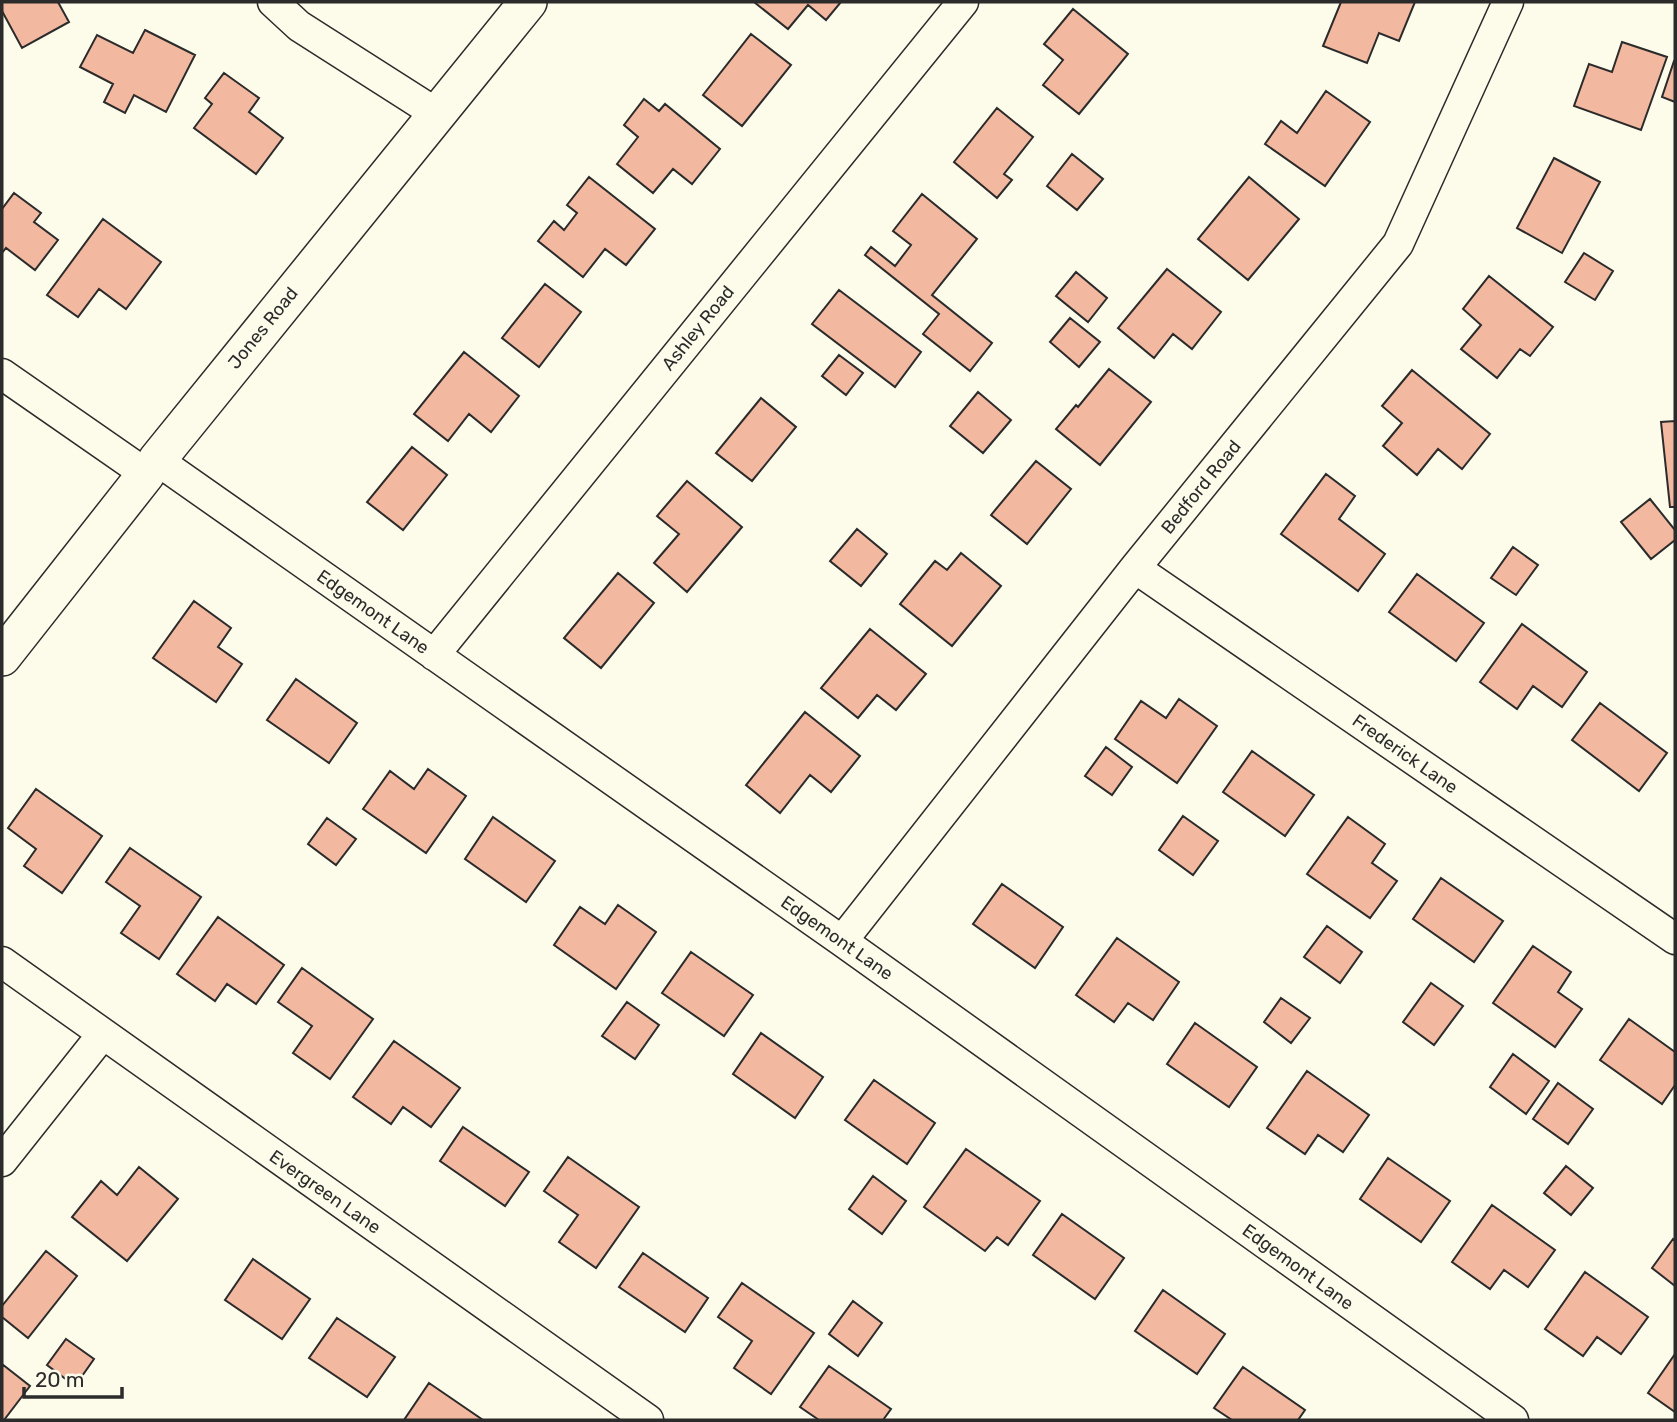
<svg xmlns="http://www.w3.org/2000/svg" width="1677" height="1422" viewBox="0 0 1677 1422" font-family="Rubik,sans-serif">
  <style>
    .building { fill: #f2b8a0; stroke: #2b2b2b; stroke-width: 2 }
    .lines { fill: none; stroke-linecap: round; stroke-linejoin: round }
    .minor-casing { stroke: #2b2b2b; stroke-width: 33 }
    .tertiary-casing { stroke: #2b2b2b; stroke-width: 40 }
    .minor { stroke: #fdfbea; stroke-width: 30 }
    .tertiary { stroke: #fdfbea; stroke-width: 37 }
    .labels { text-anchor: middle; stroke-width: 5; stroke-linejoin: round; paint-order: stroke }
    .street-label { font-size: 18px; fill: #2b2b2b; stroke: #fdfbea }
  </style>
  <rect width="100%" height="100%" fill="#fdfbea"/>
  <path class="building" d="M 2,2 L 58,2 L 69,22 L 22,48 L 2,11 Z
    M 754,2 L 841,2 L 826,20 L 808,5 L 788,29 Z
    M 1341,2 L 1415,2 L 1399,41 L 1379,33 L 1367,63 L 1323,46 Z
    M 1073,9 L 1128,54 L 1079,114 L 1043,85 L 1063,60 L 1044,44 Z
    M 145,30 L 195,55 L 166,112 L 134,95 L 125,113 L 104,102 L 113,84 L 80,67 L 97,35 L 133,53 Z
    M 751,34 L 791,65 L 742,126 L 703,95 Z
    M 1622,42 L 1667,57 L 1641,130 L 1574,106 L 1589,64 L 1612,72 Z
    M 1674,61 L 1675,61 L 1675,102 L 1662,97 Z
    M 224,73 L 259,98 L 249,112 L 283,138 L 256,174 L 194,128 L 212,104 L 205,98 Z
    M 1326,91 L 1370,122 L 1325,186 L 1265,144 L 1281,121 L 1297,133 Z
    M 644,99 L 659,111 L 665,104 L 720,149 L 692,184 L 673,169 L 653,193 L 617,164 L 638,137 L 624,125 Z
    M 997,108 L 1033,137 L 1004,174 L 1012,180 L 997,198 L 954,162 Z
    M 1072,154 L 1103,179 L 1077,210 L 1047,186 Z
    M 1554,158 L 1600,182 L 1562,253 L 1517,228 Z
    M 589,177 L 655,229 L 626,265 L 605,249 L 583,277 L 538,241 L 554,221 L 564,230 L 577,213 L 567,205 Z
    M 1249,177 L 1299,219 L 1248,280 L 1198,239 Z
    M 14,193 L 41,213 L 34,222 L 58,240 L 35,270 L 6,248 L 2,253 L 2,209 Z
    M 922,194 L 977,239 L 932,295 L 992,343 L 970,371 L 923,334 L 939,314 L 865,255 L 871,247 L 895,266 L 911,245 L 893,231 Z
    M 103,219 L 161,262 L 126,309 L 99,289 L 78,317 L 47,295 Z
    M 1584,253 L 1613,271 L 1595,300 L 1565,282 Z
    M 1167,269 L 1221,312 L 1192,349 L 1173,334 L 1154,358 L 1118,328 Z
    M 1076,272 L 1107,298 L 1088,322 L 1056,296 Z
    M 1489,276 L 1553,327 L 1530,356 L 1520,349 L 1497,378 L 1461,349 L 1481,325 L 1463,309 Z
    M 545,284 L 581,312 L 539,367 L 502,338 Z
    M 839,290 L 921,352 L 895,387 L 812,324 Z
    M 1070,318 L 1100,342 L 1079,367 L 1050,342 Z
    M 464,352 L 519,396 L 491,432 L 469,414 L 448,441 L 414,414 Z
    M 839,355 L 863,373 L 846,395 L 822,376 Z
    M 1109,369 L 1151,402 L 1100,465 L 1056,429 L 1076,405 L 1078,407 Z
    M 1412,370 L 1490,434 L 1462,469 L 1438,449 L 1417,475 L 1383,446 L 1402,423 L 1382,406 Z
    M 978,392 L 1011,420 L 983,453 L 950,426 Z
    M 761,398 L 796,427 L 752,481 L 716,453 Z
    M 1675,421 L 1675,507 L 1670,507 L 1661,422 Z
    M 412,447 L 447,475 L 403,530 L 367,502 Z
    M 1036,461 L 1071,489 L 1027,544 L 991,515 Z
    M 1326,474 L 1355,496 L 1339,519 L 1385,554 L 1358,591 L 1281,534 Z
    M 687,481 L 742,527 L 687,592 L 654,563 L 679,534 L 657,516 Z
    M 1650,499 L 1675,530 L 1675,540 L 1651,559 L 1621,522 Z
    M 857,529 L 887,554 L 861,586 L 830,561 Z
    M 1513,547 L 1538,565 L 1516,595 L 1491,578 Z
    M 961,553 L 1001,586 L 952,646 L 900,604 L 935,561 L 947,570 Z
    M 618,573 L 654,603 L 601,668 L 564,638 Z
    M 1417,574 L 1484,623 L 1456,661 L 1389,612 Z
    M 194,601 L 231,628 L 218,647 L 242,664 L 216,702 L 153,658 Z
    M 1522,624 L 1587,672 L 1562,707 L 1533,686 L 1517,709 L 1480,682 Z
    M 870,629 L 926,674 L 896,710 L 877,695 L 858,718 L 821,688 Z
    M 296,679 L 357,723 L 329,763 L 267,720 Z
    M 1179,699 L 1217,726 L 1177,783 L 1115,739 L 1141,701 L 1166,718 Z
    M 1600,703 L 1667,753 L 1639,791 L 1572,740 Z
    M 805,712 L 860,756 L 831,792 L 810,775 L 780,813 L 746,785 Z
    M 1106,747 L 1132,767 L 1112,795 L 1085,776 Z
    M 1252,751 L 1314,795 L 1285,836 L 1223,792 Z
    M 428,769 L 466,796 L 426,853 L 363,809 L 390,771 L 414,789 Z
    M 36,789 L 102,836 L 62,893 L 24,866 L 36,849 L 8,828 Z
    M 1183,816 L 1218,841 L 1193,875 L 1159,850 Z
    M 493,817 L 555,861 L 526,902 L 465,859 Z
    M 1348,817 L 1385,844 L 1372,863 L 1397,881 L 1370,918 L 1307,874 Z
    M 327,818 L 356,839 L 336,865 L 308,844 Z
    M 130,848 L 201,897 L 159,959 L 121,933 L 140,906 L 106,882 Z
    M 1441,878 L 1503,921 L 1474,962 L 1413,919 Z
    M 1002,884 L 1063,927 L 1035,968 L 973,924 Z
    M 618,905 L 656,932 L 616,989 L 554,945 L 580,907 L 605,924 Z
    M 218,917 L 284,965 L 256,1004 L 227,984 L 215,1001 L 177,974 Z
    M 1327,926 L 1362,952 L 1340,983 L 1304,957 Z
    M 1117,938 L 1179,982 L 1153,1020 L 1128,1003 L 1114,1022 L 1076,995 Z
    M 1533,946 L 1571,972 L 1558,992 L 1582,1009 L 1555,1047 L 1493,1003 Z
    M 691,952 L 753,995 L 724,1036 L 662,993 Z
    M 302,968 L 373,1019 L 330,1079 L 293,1053 L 312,1026 L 278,1002 Z
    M 1431,983 L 1463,1006 L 1434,1045 L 1403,1022 Z
    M 1281,998 L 1310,1018 L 1291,1043 L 1264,1022 Z
    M 627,1002 L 659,1025 L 635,1059 L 602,1036 Z
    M 1629,1019 L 1675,1052 L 1675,1085 L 1662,1104 L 1600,1060 Z
    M 1195,1023 L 1257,1067 L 1229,1107 L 1167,1064 Z
    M 761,1033 L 823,1077 L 795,1118 L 733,1074 Z
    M 394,1041 L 460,1088 L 431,1127 L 403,1107 L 391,1124 L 353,1097 Z
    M 1513,1054 L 1549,1081 L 1526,1114 L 1490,1087 Z
    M 1307,1071 L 1369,1115 L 1343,1152 L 1318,1135 L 1305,1154 L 1267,1128 Z
    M 874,1080 L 935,1123 L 907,1164 L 845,1120 Z
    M 1558,1083 L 1593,1109 L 1568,1144 L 1533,1119 Z
    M 463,1127 L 529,1172 L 505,1206 L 440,1161 Z
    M 966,1149 L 1040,1201 L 1008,1245 L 997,1237 L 985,1251 L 924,1207 Z
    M 568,1157 L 639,1207 L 596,1268 L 559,1242 L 578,1215 L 544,1191 Z
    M 1388,1158 L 1450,1201 L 1421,1242 L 1360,1199 Z
    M 1566,1166 L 1593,1188 L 1571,1215 L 1544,1193 Z
    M 139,1167 L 178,1199 L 127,1261 L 72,1217 L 101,1181 L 117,1195 Z
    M 873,1176 L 906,1201 L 882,1234 L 849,1209 Z
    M 1492,1205 L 1555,1250 L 1528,1287 L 1504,1270 L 1490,1289 L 1452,1262 Z
    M 1062,1214 L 1124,1258 L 1095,1299 L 1033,1255 Z
    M 1673,1239 L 1675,1241 L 1675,1286 L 1652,1268 Z
    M 46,1251 L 77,1276 L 28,1338 L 2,1317 L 2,1306 Z
    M 643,1253 L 708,1298 L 685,1332 L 619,1287 Z
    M 253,1259 L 310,1299 L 282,1339 L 225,1300 Z
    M 1585,1272 L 1648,1317 L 1621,1354 L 1597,1337 L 1583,1356 L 1545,1329 Z
    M 742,1283 L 814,1333 L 771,1394 L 734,1368 L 752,1341 L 718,1317 Z
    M 1163,1290 L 1225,1334 L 1197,1374 L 1135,1331 Z
    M 853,1301 L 882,1323 L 858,1356 L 829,1334 Z
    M 337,1318 L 395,1357 L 367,1397 L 309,1358 Z
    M 66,1339 L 94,1359 L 75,1386 L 47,1365 Z
    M 1675,1354 L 1675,1412 L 1648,1393 Z
    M 2,1364 L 30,1386 L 4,1420 L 2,1420 Z
    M 829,1366 L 891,1409 L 883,1420 L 819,1420 L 800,1407 Z
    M 1243,1367 L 1305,1410 L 1298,1420 L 1232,1420 L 1214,1408 Z
    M 429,1383 L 483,1420 L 404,1420 Z"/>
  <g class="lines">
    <defs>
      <path id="minor" d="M 273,2 L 299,26 L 437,114
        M 2,374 L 146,474 L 157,460 L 842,941 L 1513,1420
        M 1135,568 L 1675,939
        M 434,655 L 963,2
        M 842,941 L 1135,568 L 1398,244 L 1508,2
        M 2,962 L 648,1420
        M 2,1161 L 102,1035"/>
      <path id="tertiary" d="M 157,460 L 528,2
        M 2,657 L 146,474"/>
    </defs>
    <use href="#minor" class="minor-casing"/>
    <use href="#tertiary" class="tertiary-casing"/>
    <use href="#minor" class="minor"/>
    <use href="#tertiary" class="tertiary"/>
  </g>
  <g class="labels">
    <g class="street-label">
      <text transform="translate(263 328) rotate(-51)" y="6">Jones Road</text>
      <text transform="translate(698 328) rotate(-51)" y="6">Ashley Road</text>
      <text transform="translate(1201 487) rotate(-51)" y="6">Bedford Road</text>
      <text transform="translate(373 612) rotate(35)" y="6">Edgemont Lane</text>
      <text transform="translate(1405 754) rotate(35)" y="6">Frederick Lane</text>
      <text transform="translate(837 938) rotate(35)" y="6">Edgemont Lane</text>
      <text transform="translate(325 1192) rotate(35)" y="6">Evergreen Lane</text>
      <text transform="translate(1298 1267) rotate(36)" y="6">Edgemont Lane</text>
    </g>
  </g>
  <rect width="1677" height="1422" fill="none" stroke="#2b2b2b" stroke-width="7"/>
  <path d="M24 1387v10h98v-10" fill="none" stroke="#2b2b2b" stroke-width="3.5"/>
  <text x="35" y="1387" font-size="21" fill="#2b2b2b" stroke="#fdfbea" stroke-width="5" paint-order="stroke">20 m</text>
</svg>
